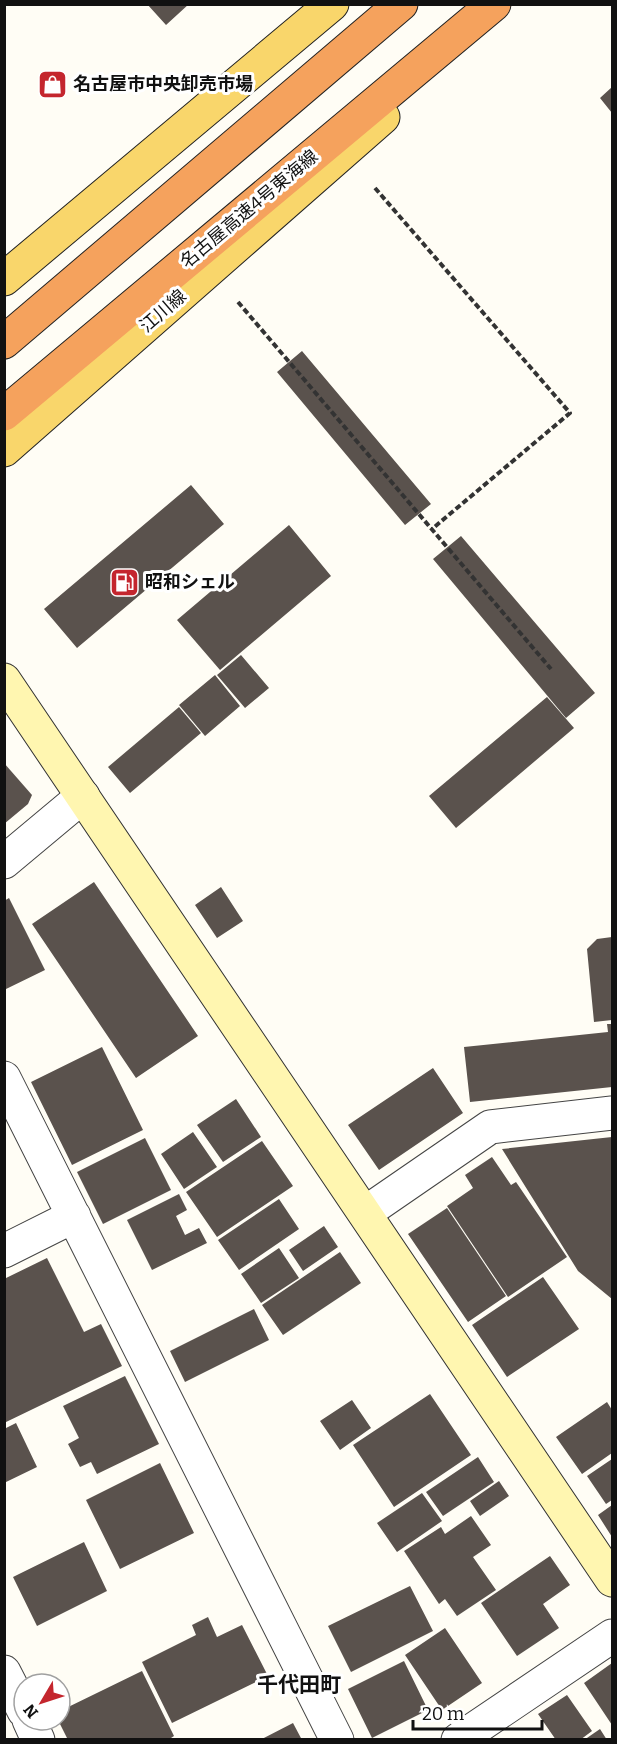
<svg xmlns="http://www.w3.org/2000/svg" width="617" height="1744" viewBox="0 0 617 1744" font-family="Bitter,'Noto Sans JP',serif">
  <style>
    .building { fill: #5a524d }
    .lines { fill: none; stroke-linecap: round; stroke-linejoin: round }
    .street-casing { stroke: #444; stroke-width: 35 }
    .secondary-casing { stroke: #333; stroke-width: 35 }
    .primary-casing { stroke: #222; stroke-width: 35 }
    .highway-casing { stroke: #222; stroke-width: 35 }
    .path { stroke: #333; stroke-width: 4; stroke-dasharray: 6 3; stroke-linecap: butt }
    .street { stroke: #fff; stroke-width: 33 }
    .secondary { stroke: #fff6b0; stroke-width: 33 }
    .primary { stroke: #f9d66b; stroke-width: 33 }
    .highway { stroke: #f5a25d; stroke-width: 33 }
    .labels { text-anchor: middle; stroke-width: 6; stroke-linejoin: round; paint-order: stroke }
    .poi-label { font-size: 18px; font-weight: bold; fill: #111; stroke: #fff; text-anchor: start }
    .street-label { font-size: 18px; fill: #111; stroke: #fff }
    .quarter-label { font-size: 21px; font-weight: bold; fill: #111; stroke: #fff }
  </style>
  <rect width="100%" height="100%" fill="#fffdf5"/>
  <path class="building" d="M 147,4 L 189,4 L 166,25 Z
    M 612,87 L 612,113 L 600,98 Z
    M 302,351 L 431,504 L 405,525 L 277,372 Z
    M 191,485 L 224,524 L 77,648 L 44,609 Z
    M 289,525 L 331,576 L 220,670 L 177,620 Z
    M 461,536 L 595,693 L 566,718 L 433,559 Z
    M 241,655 L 269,688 L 245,708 L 217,675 Z
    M 215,675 L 240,706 L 205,736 L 179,705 Z
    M 547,697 L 574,728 L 456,828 L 429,796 Z
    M 179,707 L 201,733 L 130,793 L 108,767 Z
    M 4,763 L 32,795 L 28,804 L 4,824 Z
    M 94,882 L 198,1036 L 136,1078 L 32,924 Z
    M 221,887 L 243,921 L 217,938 L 195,905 Z
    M 9,898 L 45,970 L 4,990 L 4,901 Z
    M 612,937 L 612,1020 L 594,1022 L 587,949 L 597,939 Z
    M 607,1024 L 612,1024 L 612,1087 L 470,1102 L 464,1047 L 608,1032 Z
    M 102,1047 L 143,1130 L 72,1165 L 31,1082 Z
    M 433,1068 L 463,1113 L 379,1170 L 348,1125 Z
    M 236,1099 L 261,1137 L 223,1162 L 197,1125 Z
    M 193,1132 L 217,1167 L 184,1189 L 161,1154 Z
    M 612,1137 L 612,1299 L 578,1271 L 502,1149 Z
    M 145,1138 L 171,1190 L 103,1224 L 77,1172 Z
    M 262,1141 L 293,1186 L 217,1237 L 186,1192 Z
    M 492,1157 L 511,1185 L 516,1182 L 567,1257 L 508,1297 L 447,1206 L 473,1188 L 465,1175 Z
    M 179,1194 L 187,1210 L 176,1216 L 185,1235 L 199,1228 L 207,1243 L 152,1270 L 127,1220 Z
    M 279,1199 L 299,1229 L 239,1270 L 218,1240 Z
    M 447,1208 L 506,1296 L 468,1322 L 408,1234 Z
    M 324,1226 L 338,1247 L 303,1271 L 289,1250 Z
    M 279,1248 L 299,1278 L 261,1303 L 241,1274 Z
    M 340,1252 L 361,1283 L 283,1335 L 262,1305 Z
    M 47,1258 L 84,1332 L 101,1324 L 122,1366 L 4,1423 L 4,1279 Z
    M 543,1277 L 579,1329 L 507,1377 L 472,1325 Z
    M 254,1309 L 269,1340 L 185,1382 L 170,1351 Z
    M 125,1376 L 159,1444 L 97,1474 L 91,1462 L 80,1467 L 68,1444 L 79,1438 L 63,1406 Z
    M 430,1394 L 471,1455 L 394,1507 L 353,1445 Z
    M 352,1400 L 371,1428 L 340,1450 L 320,1421 Z
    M 607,1402 L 612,1410 L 612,1453 L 582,1474 L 556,1437 Z
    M 16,1423 L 37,1467 L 4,1483 L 4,1429 Z
    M 478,1457 L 494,1482 L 443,1516 L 426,1492 Z
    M 612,1459 L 612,1500 L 606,1504 L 587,1476 Z
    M 160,1463 L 194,1533 L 120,1569 L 86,1500 Z
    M 499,1481 L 509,1496 L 480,1516 L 470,1501 Z
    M 422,1493 L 442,1521 L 397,1552 L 377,1523 Z
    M 612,1505 L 612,1537 L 598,1515 Z
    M 471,1516 L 491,1545 L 473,1557 L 496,1590 L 457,1616 L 445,1599 L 439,1604 L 404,1551 L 441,1527 L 445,1534 Z
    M 84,1542 L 107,1591 L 37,1626 L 13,1577 Z
    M 550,1556 L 570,1585 L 543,1604 L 559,1628 L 517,1656 L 481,1603 Z
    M 410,1586 L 433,1631 L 351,1672 L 328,1626 Z
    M 208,1617 L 217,1637 L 242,1625 L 268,1676 L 172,1723 L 142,1662 L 196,1635 L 192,1625 Z
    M 445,1628 L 482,1683 L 442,1710 L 405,1655 Z
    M 404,1661 L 428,1710 L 372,1738 L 348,1689 Z
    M 612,1663 L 612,1725 L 584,1683 Z
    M 142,1671 L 174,1736 L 168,1740 L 68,1740 L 58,1720 L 60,1720 L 60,1711 Z
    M 567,1695 L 592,1731 L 580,1740 L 556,1740 L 538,1714 Z
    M 293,1723 L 302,1740 L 260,1740 Z
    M 600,1729 L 607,1740 L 584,1740 Z"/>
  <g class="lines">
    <defs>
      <path id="street" d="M 4,862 L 83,796
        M 4,1078 L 337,1740
        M 365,1213 L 490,1127 L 612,1113
        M 4,1251 L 74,1216
        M 4,1672 L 24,1711
        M 29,1720 L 38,1740
        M 458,1740 L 612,1636"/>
      <path id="secondary" d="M 4,680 L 612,1580"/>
      <path id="primary" d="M 4,279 L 332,4
        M 4,450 L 383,117"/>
      <path id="highway" d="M 4,342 L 401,4
        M 4,414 L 494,4"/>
    </defs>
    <use href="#street" class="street-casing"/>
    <use href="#secondary" class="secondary-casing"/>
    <use href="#primary" class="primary-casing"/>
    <use href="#highway" class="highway-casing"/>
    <path class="path" d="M 375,188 L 570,413 L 432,529
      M 238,302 L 551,669"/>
    <use href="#street" class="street"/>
    <use href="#secondary" class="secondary"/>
    <use href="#primary" class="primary"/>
    <use href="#highway" class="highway"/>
  </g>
  <defs>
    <symbol id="shop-square" viewBox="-11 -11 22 22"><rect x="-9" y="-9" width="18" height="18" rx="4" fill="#c4262e" stroke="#fff"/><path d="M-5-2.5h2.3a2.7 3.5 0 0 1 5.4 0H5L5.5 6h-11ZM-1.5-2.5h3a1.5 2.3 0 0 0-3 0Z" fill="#fff"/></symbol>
    <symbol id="fuel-square" viewBox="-11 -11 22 22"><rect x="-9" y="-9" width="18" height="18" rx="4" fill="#c4262e" stroke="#fff"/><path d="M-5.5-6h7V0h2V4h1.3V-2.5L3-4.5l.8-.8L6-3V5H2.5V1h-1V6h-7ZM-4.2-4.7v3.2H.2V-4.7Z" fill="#fff"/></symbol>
  </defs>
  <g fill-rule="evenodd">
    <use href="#shop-square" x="36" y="68" width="33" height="33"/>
    <use href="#fuel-square" x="108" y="566" width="33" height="33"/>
  </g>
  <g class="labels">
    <g class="poi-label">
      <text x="73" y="90">名古屋市中央卸売市場</text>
      <text x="145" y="588">昭和シェル</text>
    </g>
    <g class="street-label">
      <text transform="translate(249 209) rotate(-40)" y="6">名古屋高速4号東海線</text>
      <text transform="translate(163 311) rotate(-41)" y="6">江川線</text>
    </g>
    <g class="quarter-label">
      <text x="299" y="1692">千代田町</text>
    </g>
  </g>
  <rect width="617" height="1744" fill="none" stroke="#111111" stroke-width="12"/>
  <g transform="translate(42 1702) rotate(231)"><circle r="28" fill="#ffffff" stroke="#a0a0a0" stroke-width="1.5"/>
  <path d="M0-4.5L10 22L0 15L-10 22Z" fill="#c4262e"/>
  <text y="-9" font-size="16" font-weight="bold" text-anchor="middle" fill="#111111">N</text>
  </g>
  <path d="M413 1720v9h129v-9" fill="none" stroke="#111111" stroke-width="3"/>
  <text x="422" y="1720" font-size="18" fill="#111111" stroke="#ffffff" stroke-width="4.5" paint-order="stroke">20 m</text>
</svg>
